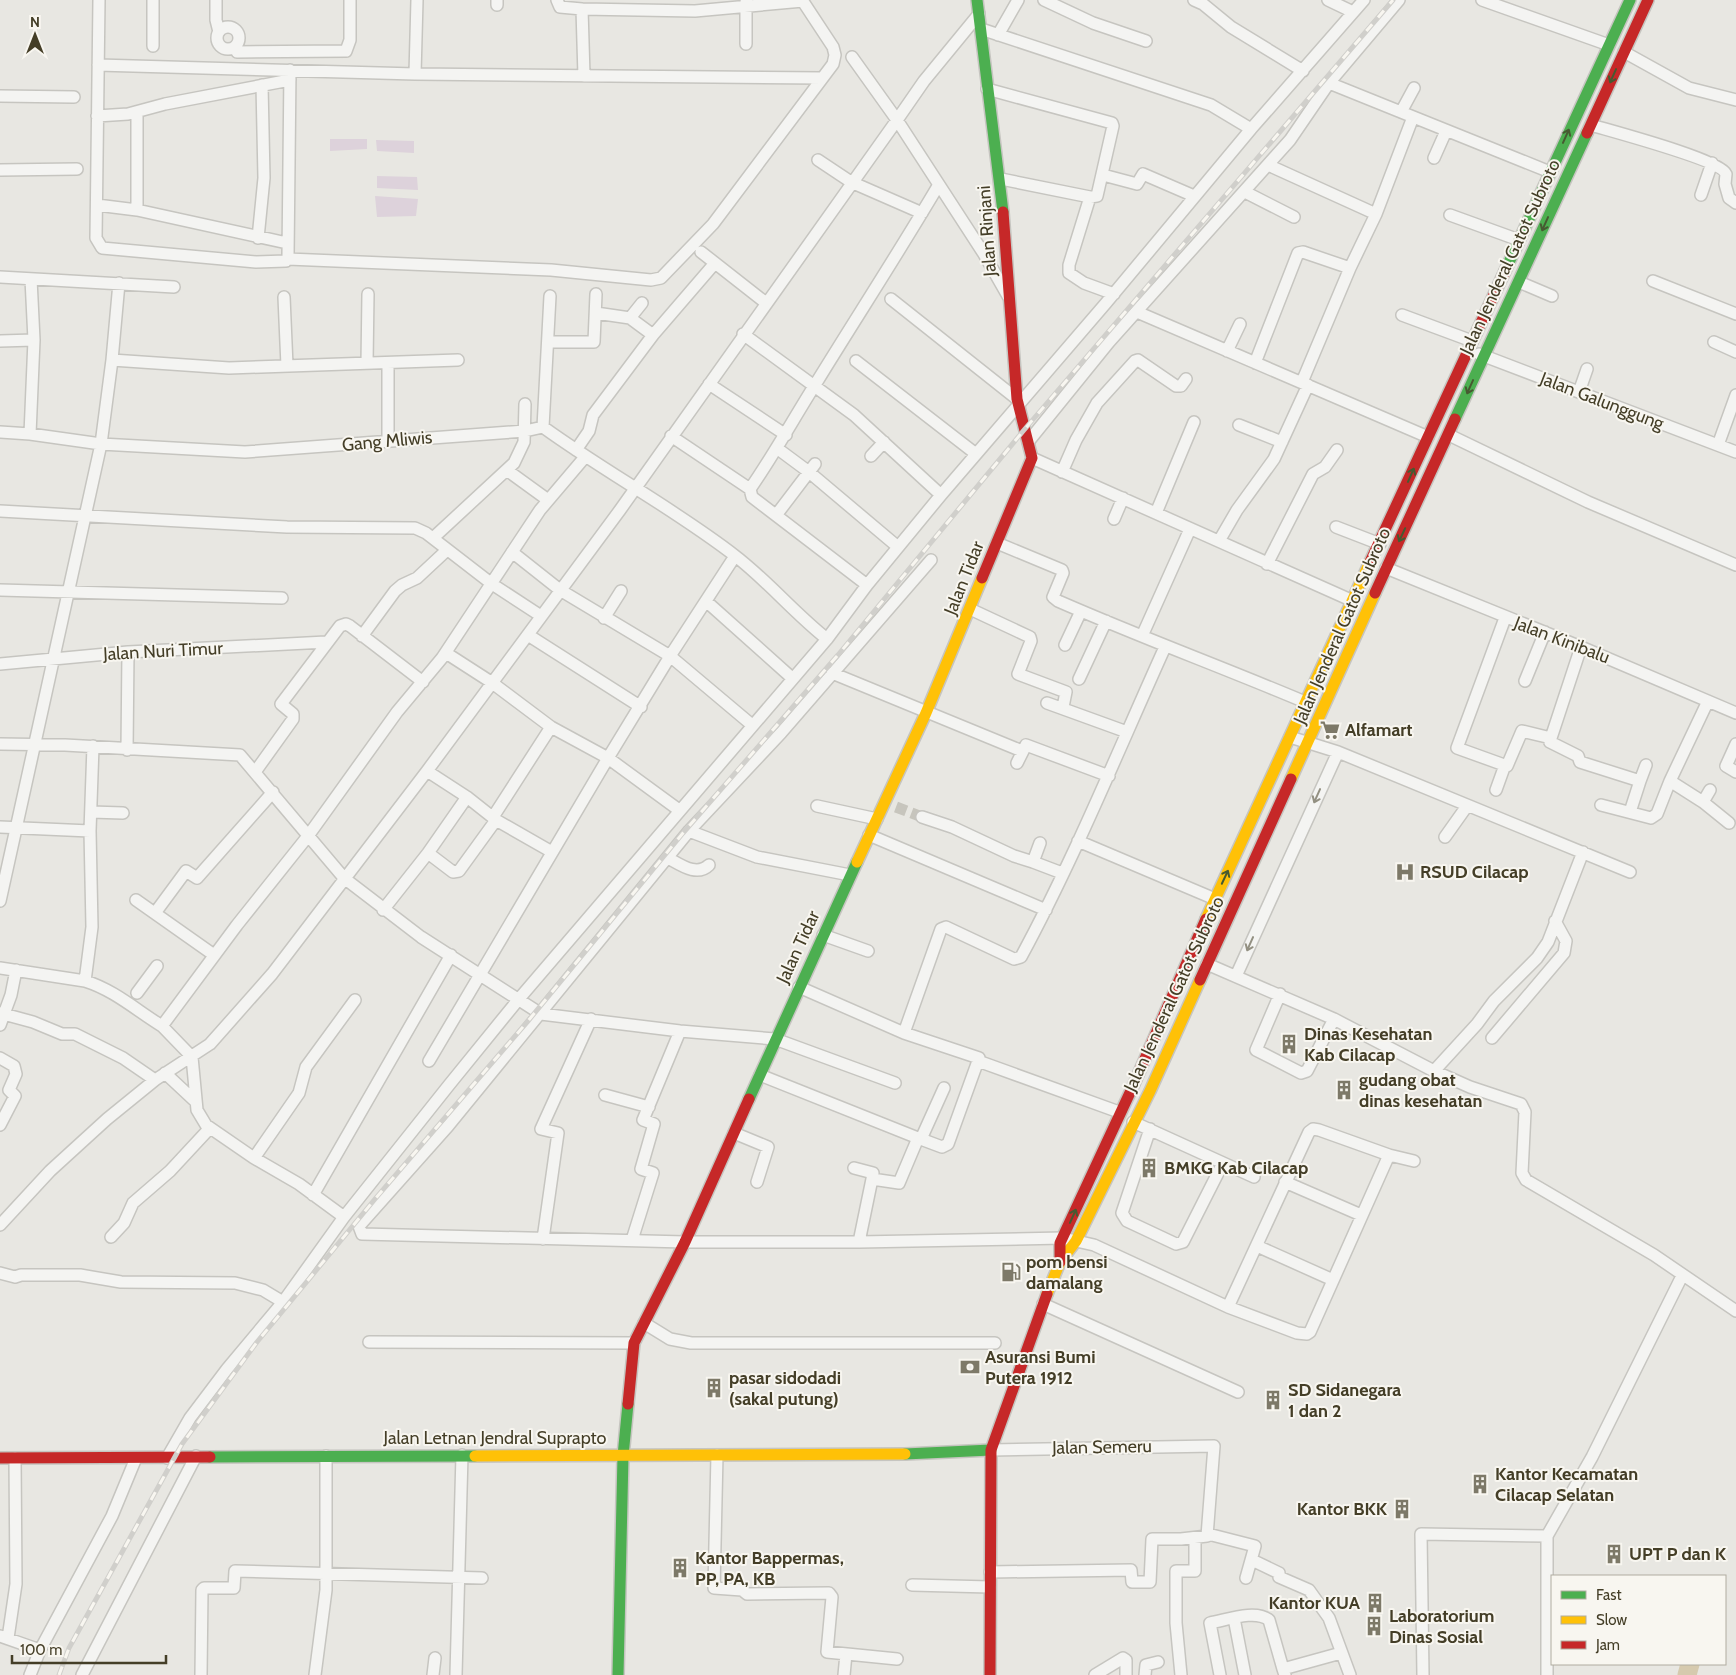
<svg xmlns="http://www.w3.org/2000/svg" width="1736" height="1675" viewBox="0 0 1736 1675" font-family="Cabin,sans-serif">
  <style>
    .green { fill: #ddd2db }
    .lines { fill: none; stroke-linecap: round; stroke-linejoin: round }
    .river { stroke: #d6caae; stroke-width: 19 }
    .street-tunnel { stroke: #c7c5bd; stroke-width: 11; stroke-dasharray: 11 5.5; stroke-linecap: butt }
    .street-casing { stroke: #c6c5c0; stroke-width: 14 }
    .fast-casing { stroke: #c6c5c0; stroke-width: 14 }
    .slow-casing { stroke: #c6c5c0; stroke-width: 14 }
    .jam-casing { stroke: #c6c5c0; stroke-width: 14 }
    .street { stroke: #f4f4f2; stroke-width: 11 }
    .fast { stroke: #4caf50; stroke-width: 11 }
    .slow { stroke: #ffc107; stroke-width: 11 }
    .jam { stroke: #c62828; stroke-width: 11 }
    .rail-casing { stroke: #d0cfcb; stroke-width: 5 }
    .rail { stroke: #f8f6f0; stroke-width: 3; stroke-dasharray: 9; stroke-linecap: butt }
    .oneway { stroke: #465a31 }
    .oneway2 { stroke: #939082 }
    .labels { text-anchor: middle; stroke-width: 4; stroke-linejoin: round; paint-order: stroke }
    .street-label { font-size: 18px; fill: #443e27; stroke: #f8f6f0 }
    .poi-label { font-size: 18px; font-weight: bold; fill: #443e27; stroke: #f8f6f0; text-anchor: start }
  </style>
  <rect width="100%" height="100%" fill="#e8e7e2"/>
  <path class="green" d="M 330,139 L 367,139 L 367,149 L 330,151 Z
    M 376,140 L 414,141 L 414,153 L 377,151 Z
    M 377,176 L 417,177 L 418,190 L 377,188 Z
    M 375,196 L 418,199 L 416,216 L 377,217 Z"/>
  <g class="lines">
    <path class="river" d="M 1687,1675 L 1690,1664"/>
    <path class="street-tunnel" d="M 896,807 L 922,817"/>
    <defs>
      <path id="street" d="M 99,0 L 96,238 L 102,248 L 256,262 L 286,261 L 288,257 L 290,70
        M 216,0 L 216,20 L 219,32
        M 497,0 L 497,5
        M 557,0 L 560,7 L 582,9
        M 1044,0 L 1093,23 L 1146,41
        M 1194,0 L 1203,4 L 1231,27 L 1303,71
        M 1328,0 L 1353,12
        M 1482,0 L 1609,45
        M 746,2 L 746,44
        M217 38a11 11 0 1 1 22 0a11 11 0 1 1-22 0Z
        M 981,29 L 1211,105 L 1251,129
        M 998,35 L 1018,0
        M 153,46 L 153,0
        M 237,52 L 346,51 L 350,40 L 350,0
        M 1624,52 L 1689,88 L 1736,100
        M 852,57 L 897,120 L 924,81 L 979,14
        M 98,65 L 415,74 L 822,78
        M 415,74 L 417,0
        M 584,76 L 582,9 L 695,11 L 803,1
        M 1329,83 L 1550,172
        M 987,89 L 1112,123 L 1113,126 L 1097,196 L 1090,197 L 1001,179
        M 0,96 L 74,97
        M 137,112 L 137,210 L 287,243
        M 1401,112 L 1414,88
        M 97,116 L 128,114 L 165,104 L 290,80
        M 1591,125 C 1611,131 1721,160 1726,174 L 1725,184 L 1729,198 L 1736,203
        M 1434,158 L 1446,131
        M 818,160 L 851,182 L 922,213
        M 1268,165 L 1376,214
        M 0,170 L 77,169
        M 1103,175 L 1137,184 L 1143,174 L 1194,196
        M 1245,192 L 1294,217
        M 1701,195 L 1712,163
        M 1090,197 L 1069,265 L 1069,273 L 1084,283 L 1114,294
        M 97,205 L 137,210
        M 1450,215 L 1519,240
        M 258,238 L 264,178 L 262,85
        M 701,252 L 766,303
        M 288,259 L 551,270 L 651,280 L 661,278 L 713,224 L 833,64 L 835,55 L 833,47 L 802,0
        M 0,277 L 174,287
        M 1653,281 L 1736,314
        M 1519,282 L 1552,296
        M 284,297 L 287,366
        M 891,299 L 1017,399
        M 1137,312 L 1428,437
        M 596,313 L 630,318 L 642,303
        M 1402,315 L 1472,341
        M 630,318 L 653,335
        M 743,334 L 854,415 L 941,495
        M 0,341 L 34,340
        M 548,342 L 594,342 L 596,294
        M 1714,342 L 1736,352
        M 1227,351 L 1240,324
        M 1479,354 L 1736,452
        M 112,360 L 229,368 L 458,360
        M 856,361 L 976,454
        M 367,363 L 368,294
        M 388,363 L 388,441
        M 1255,363 L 1298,253 L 1303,252 L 1350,268
        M 1302,382 L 1350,268 L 1376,214 L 1413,117
        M 709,384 L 786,435
        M 1579,392 L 1587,369
        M 1239,425 L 1282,442
        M 543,427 L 550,296
        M 0,432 L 30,434 L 101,444 L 245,452 L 525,431 L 543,427 C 605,472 673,508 734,555 C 767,580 794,613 827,639
        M 30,434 L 34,340 L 31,279
        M 1449,435 L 1588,502 L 1736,565
        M 671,436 L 750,489
        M 1028,442 L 1109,342 L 1290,140 L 1329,83 L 1399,0
        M 1718,445 L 1736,395
        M 778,449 L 809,472 L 898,547
        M 576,450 L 589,431 L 593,415 L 653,335 L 715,263
        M 871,456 L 884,442
        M 1032,458 L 1353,601
        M 508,471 L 548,500
        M 1062,472 L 1076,440 L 1097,403 L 1135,361 L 1138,360 L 1176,386 L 1181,386 L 1186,379
        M 0,511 L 287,527 L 415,528 L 426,533 L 492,584 L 541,616
        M 1156,513 L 1194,422
        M 777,514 L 815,464
        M 1114,519 L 1123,498
        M 1336,527 L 1380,544
        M 433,538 L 514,463 L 524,442 L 525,404
        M 1219,541 L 1237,510 L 1274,459 L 1308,385
        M 997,543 L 1062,570 L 1063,573 L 1053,597 L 1058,601 C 1140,637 1222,667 1305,702
        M 512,552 L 560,590 L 670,656 L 752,725
        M 931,560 L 781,733 L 689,831 L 448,1126 L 359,1226 L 362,1234 L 685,1242 L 859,1242 L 1063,1238 L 1094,1245 L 1228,1307 L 1309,1132 L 1313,1129 L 1319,1130 L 1389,1155 L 1414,1161
        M 1267,564 L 1313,474 L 1325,467 L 1337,450
        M 1386,568 L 1581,647 L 1736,713
        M 867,585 L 752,497 L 750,489 C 775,453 795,416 818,380 C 858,315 899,252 938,186
        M 0,590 L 282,598
        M 707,602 L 792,678
        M 970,609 L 1030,637 L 1031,641 L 1018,674 L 1066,692 L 1063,707
        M 604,618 L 621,591
        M 1505,618 L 1457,748 L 1507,766 L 1522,731 L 1551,738 L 1550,742 L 1578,756 L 1580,762 L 1640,781 L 1630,812
        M 528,635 L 641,707
        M 362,636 L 395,591 L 402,585 L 417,578 L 447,550
        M 1142,636 L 1190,529
        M 1065,645 L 1081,611
        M 446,653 L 491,682 L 551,727 L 608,758 L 679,810
        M 0,664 L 128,652 L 326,642
        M 832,673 L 1022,751
        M 1079,679 L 1106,621
        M 1525,681 L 1545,632
        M 1047,703 L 1127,732
        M 1290,737 L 1338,752 L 1630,872
        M 1551,738 L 1581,647
        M 0,744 L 65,745 L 240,755 L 344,878 L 421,937 L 541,1014 L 680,1031 L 775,1039 L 895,1083
        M 1736,744 L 1726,766 L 1736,772
        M 127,750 L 128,652
        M 1017,763 L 1026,745 L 1109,776
        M 427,771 L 467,797 L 496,820 L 552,852
        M 255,772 L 293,719 L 293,714 L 281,704 L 340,626 L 346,624 L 350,626 L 423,682
        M 1640,781 L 1646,765
        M 1670,781 L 1708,701
        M 1496,790 L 1505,765
        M 1703,802 L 1710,790
        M 1601,805 L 1651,818 L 1657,814 L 1670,781 L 1703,802 L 1729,823
        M 817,806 L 877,819
        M 91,812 L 123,813
        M 493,817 L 551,727
        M 922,817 L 952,827 L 1014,856 L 1033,862
        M 0,827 L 90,831 L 93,746
        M 689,831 L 757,857 L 850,875
        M 869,835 L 1046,910
        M 1445,837 L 1467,806
        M 1078,841 L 1215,899
        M 1040,843 L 1033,862 L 1062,873
        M 428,853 L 453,872 L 459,871 L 496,820
        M 668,858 C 681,865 697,877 709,865
        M 136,900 L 214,955
        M 0,901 L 101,444 L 112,360 L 119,283
        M 383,910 L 428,853 L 467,797
        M 155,913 L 186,871 L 197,878 L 273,792
        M 823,935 L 868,951
        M 1207,964 L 1334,1019 L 1434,1071 L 1470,1087 L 1521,1104 L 1525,1112 L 1522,1173 L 1526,1180 L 1654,1255 L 1736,1311
        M 0,968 L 85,981 C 114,990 136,1010 162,1026 L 237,925 L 308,836 L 397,712 L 442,658 L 540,510 L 585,457
        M 1236,976 L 1338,752
        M 85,981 L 92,927 L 90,831
        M 799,987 L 904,1033 L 979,1058 L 948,1144 L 942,1147 L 918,1138
        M 137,993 L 157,966
        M 1280,994 L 1256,1050 L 1301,1073 L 1307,1071 L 1334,1019
        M 0,1013 L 33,1022 L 62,1034 L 75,1034 L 123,1058 L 155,1080
        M 0,1025 L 11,995 L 16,970
        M 162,1026 L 192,1057 L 197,1110 L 206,1125 L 254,1158 L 299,1184 L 344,1217
        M 904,1033 L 941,929 L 946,927 L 1014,959 L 1021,957 C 1075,857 1118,751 1165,647
        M 1492,1038 L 1564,953 L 1566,941 L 1555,921
        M 0,1058 L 14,1066 L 16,1074 L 9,1090 L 15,1096 L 0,1125
        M 429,1061 L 608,758 L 672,653 L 735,556
        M 978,1061 L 1119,1112
        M 1434,1071 L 1477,1024 L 1494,1001 L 1537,958 L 1548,942 L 1583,852
        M 165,1073 L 196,1102
        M 760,1075 L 918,1138 L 899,1183 L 872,1179 L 859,1242
        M 605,1095 L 649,1107
        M 1133,1122 L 1254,1177
        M 1150,1129 L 1122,1213 L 1127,1221 L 1176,1244 L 1183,1242 L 1223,1163
        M 734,1133 L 768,1147 L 757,1182
        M 921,1139 L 944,1088
        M 254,1158 L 299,1093 L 306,1067 L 355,1000
        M 854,1168 L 873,1173 L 872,1179
        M 1285,1182 L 1361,1215
        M 313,1195 L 451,955
        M 0,1225 L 50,1171 L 107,1119 L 155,1080 L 210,1044 L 272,974 L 427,771 L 620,510 L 897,120 L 984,254 L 1008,296
        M 111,1237 L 124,1223 L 133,1203 L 170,1171 L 209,1129
        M 543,1239 L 558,1133 L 541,1129 L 591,1019
        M 632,1240 L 653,1173 L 641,1169 L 654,1124 L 643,1120 L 680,1031
        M 1257,1246 L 1333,1280
        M 0,1273 L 15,1277 L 21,1275 L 80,1275 L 121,1282 L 235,1283 L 263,1290 L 283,1302
        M 1043,1304 L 1238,1392
        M 1228,1307 L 1297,1333 L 1307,1334 L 1310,1332 L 1389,1155
        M 644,1323 L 670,1339 L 691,1343 L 995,1343
        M 369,1342 L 634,1343
        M 717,1455 L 714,1588 L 742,1590 L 747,1594 L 829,1593 L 832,1597 L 827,1652 L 897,1659
        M 167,1458 L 190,1418 L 227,1369 L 283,1302 L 344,1217 L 449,1085 L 518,1000 L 827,639 L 867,585 L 941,495 L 1106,303 L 1251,129 L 1364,0
        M 1208,1534 L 1255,1546 L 1246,1578
        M 1547,1536 L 1592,1457 L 1682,1276
        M 1252,1560 L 1279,1573 L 1279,1577 L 1309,1590 L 1329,1618 L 1350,1675
        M 990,1572 L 1131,1570 L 1132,1582 L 1150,1582 L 1152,1539 L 1181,1539 L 1207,1536 L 1214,1446 L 991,1450
        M 912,1585 L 990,1587
        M 1234,1618 L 1245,1675
        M 0,1636 L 40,1650
        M 8,1638 L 16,1584 L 15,1458
        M 30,1675 L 40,1650 L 112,1516 L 136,1458
        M 82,1675 L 196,1456
        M 201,1675 L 202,1590 L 204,1588 L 234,1588 L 235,1571 L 482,1578
        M 315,1675 L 326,1590 L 326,1456
        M 433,1675 L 435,1658
        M 456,1675 L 462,1455
        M 844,1675 L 846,1654
        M 1095,1675 L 1123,1658 L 1126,1660 L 1126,1675
        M 1145,1675 L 1146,1665 L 1158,1662
        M 1181,1675 L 1176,1623 L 1176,1571 L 1195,1571 L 1195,1538
        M 1220,1675 L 1210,1623 C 1227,1620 1255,1609 1269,1620 L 1283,1669
        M 1285,1675 L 1283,1669 L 1341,1653
        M 1423,1675 L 1421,1534 L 1547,1536 L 1547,1675"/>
      <path id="fast" d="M 977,0 L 1003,212
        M 1505,271 L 1630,0
        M 1455,419 L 1587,133
        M 749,1099 L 857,862
        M 905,1454 L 991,1450
        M 210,1457 L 475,1456
        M 618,1675 L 623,1456 L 628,1404"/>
      <path id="slow" d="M 1291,779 L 1375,593
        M 857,862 L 926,713 L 982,578
        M 1206,919 L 1370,562
        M 1047,1294 L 1060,1262 L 1076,1241 L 1150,1091 L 1200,980
        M 475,1456 L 905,1454"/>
      <path id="jam" d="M 1587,133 L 1648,0
        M 1370,562 L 1505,271
        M 982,578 L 1032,458 L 1017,399 L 1003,212
        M 1375,593 L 1455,419
        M 1200,980 L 1291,779
        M 1060,1262 L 1060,1243 L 1134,1084 L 1206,919
        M 628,1404 L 634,1343 L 685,1242 L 749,1099
        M 0,1458 L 210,1457
        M 990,1675 L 991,1450 L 1047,1294"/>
    </defs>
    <use href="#street" class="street-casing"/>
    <use href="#fast" class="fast-casing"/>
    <use href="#slow" class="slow-casing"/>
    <use href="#jam" class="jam-casing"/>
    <use href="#street" class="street"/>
    <use href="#fast" class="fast"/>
    <use href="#slow" class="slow"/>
    <use href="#jam" class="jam"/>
    <defs>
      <path id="rail" d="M 59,1675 L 69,1648 L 182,1444 L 257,1342 L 375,1199 L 528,1021 L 683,833 L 838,655 L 1024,430 L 1393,0"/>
    </defs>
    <use href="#rail" class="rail-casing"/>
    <use href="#rail" class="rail"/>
  </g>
  <defs><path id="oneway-shaft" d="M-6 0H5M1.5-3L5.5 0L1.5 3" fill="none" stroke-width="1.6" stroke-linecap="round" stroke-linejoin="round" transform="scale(1.25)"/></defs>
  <g class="oneway">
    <use href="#oneway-shaft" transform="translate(1613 76) rotate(114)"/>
    <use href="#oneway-shaft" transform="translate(1566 136) rotate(-66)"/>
    <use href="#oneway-shaft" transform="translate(1545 224) rotate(114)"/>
    <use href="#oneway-shaft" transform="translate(1470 387) rotate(114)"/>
    <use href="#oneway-shaft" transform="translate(1411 475) rotate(-66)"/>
    <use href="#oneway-shaft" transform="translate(1402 535) rotate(115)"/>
    <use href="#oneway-shaft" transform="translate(1225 877) rotate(-65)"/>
    <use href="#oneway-shaft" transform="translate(1073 1216) rotate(-66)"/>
  </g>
  <g class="oneway2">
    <use href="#oneway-shaft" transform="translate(1317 796) rotate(114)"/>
    <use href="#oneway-shaft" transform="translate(1250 944) rotate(114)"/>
  </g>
  <defs>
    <symbol id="supermarket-bare" viewBox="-9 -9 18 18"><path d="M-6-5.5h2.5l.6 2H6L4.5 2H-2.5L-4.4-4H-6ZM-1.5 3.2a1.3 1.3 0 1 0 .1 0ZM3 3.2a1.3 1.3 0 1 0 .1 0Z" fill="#7d7968" stroke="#f8f6f0" stroke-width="2.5" paint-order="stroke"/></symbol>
    <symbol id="hospital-bare" viewBox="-9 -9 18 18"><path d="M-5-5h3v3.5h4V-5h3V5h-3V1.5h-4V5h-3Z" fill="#7d7968" stroke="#f8f6f0" stroke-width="2.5" paint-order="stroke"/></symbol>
    <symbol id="building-bare" viewBox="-9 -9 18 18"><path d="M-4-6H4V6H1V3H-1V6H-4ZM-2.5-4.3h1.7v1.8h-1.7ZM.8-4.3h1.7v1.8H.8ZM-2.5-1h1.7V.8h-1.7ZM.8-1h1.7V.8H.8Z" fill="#7d7968" stroke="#f8f6f0" stroke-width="2.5" paint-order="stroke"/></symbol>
    <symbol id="fuel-bare" viewBox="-9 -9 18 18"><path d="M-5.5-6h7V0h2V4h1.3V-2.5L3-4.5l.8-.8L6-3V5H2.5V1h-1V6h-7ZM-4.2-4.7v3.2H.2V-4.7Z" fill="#7d7968" stroke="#f8f6f0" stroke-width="2.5" paint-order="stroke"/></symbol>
    <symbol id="bank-bare" viewBox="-9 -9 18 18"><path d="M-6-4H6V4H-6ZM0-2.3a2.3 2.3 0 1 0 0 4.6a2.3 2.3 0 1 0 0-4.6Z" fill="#7d7968" stroke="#f8f6f0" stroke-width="2.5" paint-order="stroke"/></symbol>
  </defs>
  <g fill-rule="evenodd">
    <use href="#supermarket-bare" x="1316" y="716" width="28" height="28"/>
    <use href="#hospital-bare" x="1391" y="858" width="28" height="28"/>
    <use href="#building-bare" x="1275" y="1030" width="28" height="28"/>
    <use href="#building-bare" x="1330" y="1076" width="28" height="28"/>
    <use href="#building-bare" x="1135" y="1154" width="28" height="28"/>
    <use href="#fuel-bare" x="997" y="1258" width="28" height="28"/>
    <use href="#bank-bare" x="956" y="1353" width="28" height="28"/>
    <use href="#building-bare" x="700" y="1374" width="28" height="28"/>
    <use href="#building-bare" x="1259" y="1386" width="28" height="28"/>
    <use href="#building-bare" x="1466" y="1470" width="28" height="28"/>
    <use href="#building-bare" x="1388" y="1495" width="28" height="28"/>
    <use href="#building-bare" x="1600" y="1540" width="28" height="28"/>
    <use href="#building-bare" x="666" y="1554" width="28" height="28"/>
    <use href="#building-bare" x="1361" y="1589" width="28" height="28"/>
    <use href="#building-bare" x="1360" y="1612" width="28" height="28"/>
  </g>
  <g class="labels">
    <g class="street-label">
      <text transform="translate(987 231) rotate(-94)" y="6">Jalan Rinjani</text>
      <text transform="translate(1510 257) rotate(-65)" y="6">Jalan Jenderal Gatot Subroto</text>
      <text transform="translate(1602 401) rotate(21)" y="6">Jalan Galunggung</text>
      <text transform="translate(387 441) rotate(-5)" y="6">Gang Mliwis</text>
      <text transform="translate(964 578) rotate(-68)" y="6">Jalan Tidar</text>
      <text transform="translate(1342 626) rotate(-66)" y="6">Jalan Jenderal Gatot Subroto</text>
      <text transform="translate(1562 640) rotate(21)" y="6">Jalan Kinibalu</text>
      <text transform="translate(163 651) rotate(-3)" y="6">Jalan Nuri Timur</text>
      <text transform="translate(798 947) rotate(-65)" y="6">Jalan Tidar</text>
      <text transform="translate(1174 994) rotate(-65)" y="6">Jalan Jenderal Gatot Subroto</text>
      <text x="495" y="1444">Jalan Letnan Jendral Suprapto</text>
      <text transform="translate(1102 1447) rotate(-1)" y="6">Jalan Semeru</text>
    </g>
    <g class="poi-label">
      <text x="1345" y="736">Alfamart</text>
      <text x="1420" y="878">RSUD Cilacap</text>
      <text x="1304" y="1040">Dinas Kesehatan<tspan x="1304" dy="21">Kab Cilacap</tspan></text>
      <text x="1359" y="1086">gudang obat<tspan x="1359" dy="21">dinas kesehatan</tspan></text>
      <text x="1164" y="1174">BMKG Kab Cilacap</text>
      <text x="1026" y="1268">pom bensi<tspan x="1026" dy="21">damalang</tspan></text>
      <text x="985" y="1363">Asuransi Bumi<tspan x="985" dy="21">Putera 1912</tspan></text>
      <text x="729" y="1384">pasar sidodadi<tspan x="729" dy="21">(sakal putung)</tspan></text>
      <text x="1288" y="1396">SD Sidanegara<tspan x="1288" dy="21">1 dan 2</tspan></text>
      <text x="1495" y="1480">Kantor Kecamatan<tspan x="1495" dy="21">Cilacap Selatan</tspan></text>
      <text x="1387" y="1515" text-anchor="end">Kantor BKK</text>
      <text x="1629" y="1560">UPT P dan K</text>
      <text x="695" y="1564">Kantor Bappermas,<tspan x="695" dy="21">PP, PA, KB</tspan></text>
      <text x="1360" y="1609" text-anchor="end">Kantor KUA</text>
      <text x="1389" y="1622">Laboratorium<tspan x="1389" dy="21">Dinas Sosial</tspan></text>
    </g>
  </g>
  <rect x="1551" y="1575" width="175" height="90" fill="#f8f6f0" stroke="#b0aca0"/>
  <rect x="1561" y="1591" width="25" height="8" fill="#4caf50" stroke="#b0aca0"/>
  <text x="1596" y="1600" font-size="15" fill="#443e27">Fast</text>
  <rect x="1561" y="1616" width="25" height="8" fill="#ffc107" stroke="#b0aca0"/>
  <text x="1596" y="1625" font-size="15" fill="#443e27">Slow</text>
  <rect x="1561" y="1641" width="25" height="8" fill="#c62828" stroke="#b0aca0"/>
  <text x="1596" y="1650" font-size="15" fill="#443e27">Jam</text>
  <g transform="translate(35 35)" stroke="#f8f6f0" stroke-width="4" paint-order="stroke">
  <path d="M0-4L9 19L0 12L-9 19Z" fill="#443e27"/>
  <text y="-8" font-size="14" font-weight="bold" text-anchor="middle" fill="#443e27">N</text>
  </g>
  <path d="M12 1655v8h154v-8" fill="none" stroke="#443e27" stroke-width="2.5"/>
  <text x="20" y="1655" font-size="15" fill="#443e27" stroke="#f8f6f0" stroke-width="4" paint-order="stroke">100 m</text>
</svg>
